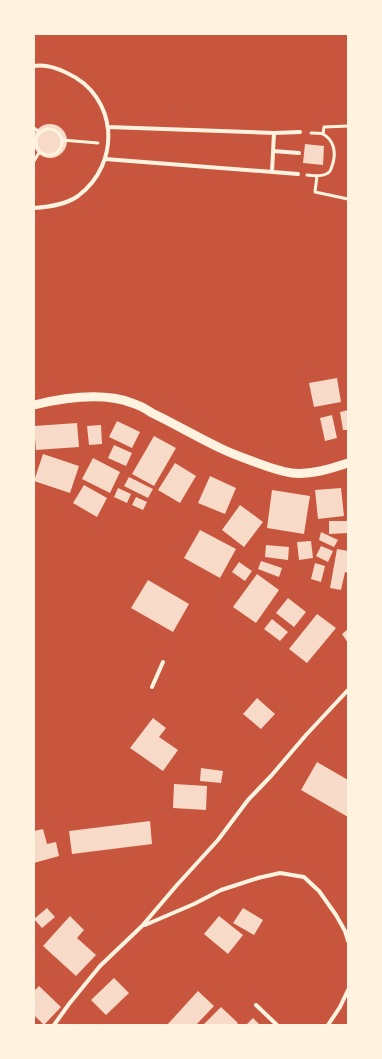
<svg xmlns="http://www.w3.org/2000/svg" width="382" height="1059" viewBox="0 0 382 1059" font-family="Roboto,sans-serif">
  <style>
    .building { fill: #f7dbc8 }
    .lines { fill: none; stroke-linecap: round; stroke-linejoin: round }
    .path { stroke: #fff3e0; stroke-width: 3 }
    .service { stroke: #fff3e0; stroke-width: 4 }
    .tertiary { stroke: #fff3e0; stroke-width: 9 }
  </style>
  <rect width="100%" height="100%" fill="#c8553d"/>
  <path class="building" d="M33 141a17 17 0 1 1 34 0a17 17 0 1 1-34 0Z
    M 305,144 L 324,146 L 323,165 L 303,163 Z
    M 337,378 L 341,402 L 314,407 L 309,383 Z
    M 348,410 L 348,430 L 343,430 L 340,412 Z
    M 332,415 L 337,438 L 325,441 L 320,418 Z
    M 117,421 L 140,432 L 132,448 L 109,437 Z
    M 77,423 L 79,447 L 36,450 L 34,426 Z
    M 101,425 L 102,444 L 89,445 L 87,426 Z
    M 154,436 L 176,448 L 154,486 L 132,474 Z
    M 114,445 L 132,453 L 126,466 L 108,458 Z
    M 43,454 L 79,466 L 70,493 L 34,481 Z
    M 93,458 L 120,472 L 110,493 L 82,479 Z
    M 175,463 L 196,476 L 180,503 L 158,490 Z
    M 210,476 L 236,488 L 225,514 L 198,503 Z
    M 129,477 L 153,489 L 148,498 L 124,486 Z
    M 84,485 L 107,498 L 97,517 L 73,503 Z
    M 118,488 L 131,494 L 127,503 L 114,497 Z
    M 341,488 L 344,516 L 318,519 L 315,490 Z
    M 272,490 L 310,496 L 304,534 L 267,528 Z
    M 136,497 L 147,502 L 143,510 L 132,505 Z
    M 240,505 L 263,522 L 244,547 L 222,530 Z
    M 329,521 L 348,521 L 348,533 L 329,534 Z
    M 200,530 L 236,549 L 220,578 L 184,558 Z
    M 321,532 L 338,540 L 334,547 L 319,540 Z
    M 311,541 L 313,558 L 299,560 L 297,542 Z
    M 266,545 L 289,547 L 288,560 L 265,557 Z
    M 321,546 L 333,551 L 328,562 L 316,556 Z
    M 337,549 L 348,551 L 348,573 L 345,572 L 341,590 L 330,588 Z
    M 261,561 L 282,568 L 279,577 L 258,569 Z
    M 239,562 L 252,571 L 245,581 L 232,572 Z
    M 315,563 L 325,566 L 321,582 L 311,579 Z
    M 257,574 L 279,590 L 256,623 L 233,607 Z
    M 148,580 L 189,604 L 173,632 L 131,608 Z
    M 288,598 L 306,612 L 294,627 L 276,613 Z
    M 317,614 L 336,628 L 307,663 L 289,649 Z
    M 272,619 L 288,632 L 280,641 L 264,629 Z
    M 348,629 L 348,643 L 342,634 Z
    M 257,698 L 275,714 L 261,729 L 243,714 Z
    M 153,718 L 166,728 L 159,737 L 178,750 L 163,771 L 130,748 Z
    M 317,762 L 348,780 L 348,817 L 301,790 Z
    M 201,768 L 223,771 L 221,783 L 200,781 Z
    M 174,784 L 207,786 L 206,810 L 173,808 Z
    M 150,821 L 152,844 L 72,854 L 69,831 Z
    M 43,829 L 47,844 L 56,842 L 59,856 L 34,863 L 34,831 Z
    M 47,908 L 55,917 L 42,928 L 34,919 Z
    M 243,908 L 263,920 L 254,935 L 233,923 Z
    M 70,916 L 84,930 L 77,938 L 96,955 L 76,976 L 43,946 Z
    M 219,916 L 243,935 L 228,954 L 204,934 Z
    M 114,978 L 129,993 L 106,1015 L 91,1000 Z
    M 39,986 L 61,1007 L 44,1025 L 34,1015 L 34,991 Z
    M 198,991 L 214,1006 L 196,1025 L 167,1025 Z
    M 221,1007 L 238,1023 L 236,1025 L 203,1025 Z
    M 253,1018 L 260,1025 L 246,1025 Z"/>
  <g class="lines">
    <path class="path" d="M 34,128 L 40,133
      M36 142a13 13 0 1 1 26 0a13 13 0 1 1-26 0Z
      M 323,134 L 324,127 L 348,126
      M 62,140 L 98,143
      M 34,161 L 40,151
      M 307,175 C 313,176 326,177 330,171 C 332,168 332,165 333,163 C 336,152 334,140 323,134 C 320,133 314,133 311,133
      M 317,176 L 315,192 L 348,199"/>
    <path class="service" d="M 34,66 C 45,64 57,68 67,73 C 118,96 122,163 78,196 C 65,205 49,207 34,208
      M 108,127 L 274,133 L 300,132
      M 273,151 L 299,153
      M 105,159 L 298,174
      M 272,172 L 274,133
      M 152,687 L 163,662
      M 145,925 L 194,904 L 221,890 L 258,878 L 280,873 L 304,877 L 319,891 L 336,915 L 345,931 L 348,941
      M 256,1005 L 277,1025
      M 54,1025 L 69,1004 L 100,966 L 142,926 L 177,885 L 218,840 L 248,800 L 271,776 L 306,735 L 348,690
      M 328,1025 L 340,1007 L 348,990"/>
    <path class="tertiary" d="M 34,405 C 63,398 103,392 132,403 C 139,405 146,409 152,413 C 175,424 197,437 220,448 C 230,453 241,457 252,461 C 265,466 278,471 292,473 C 311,475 330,469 348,463"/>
  </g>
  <rect width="382" height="1059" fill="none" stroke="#fff3e0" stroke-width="70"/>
</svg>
